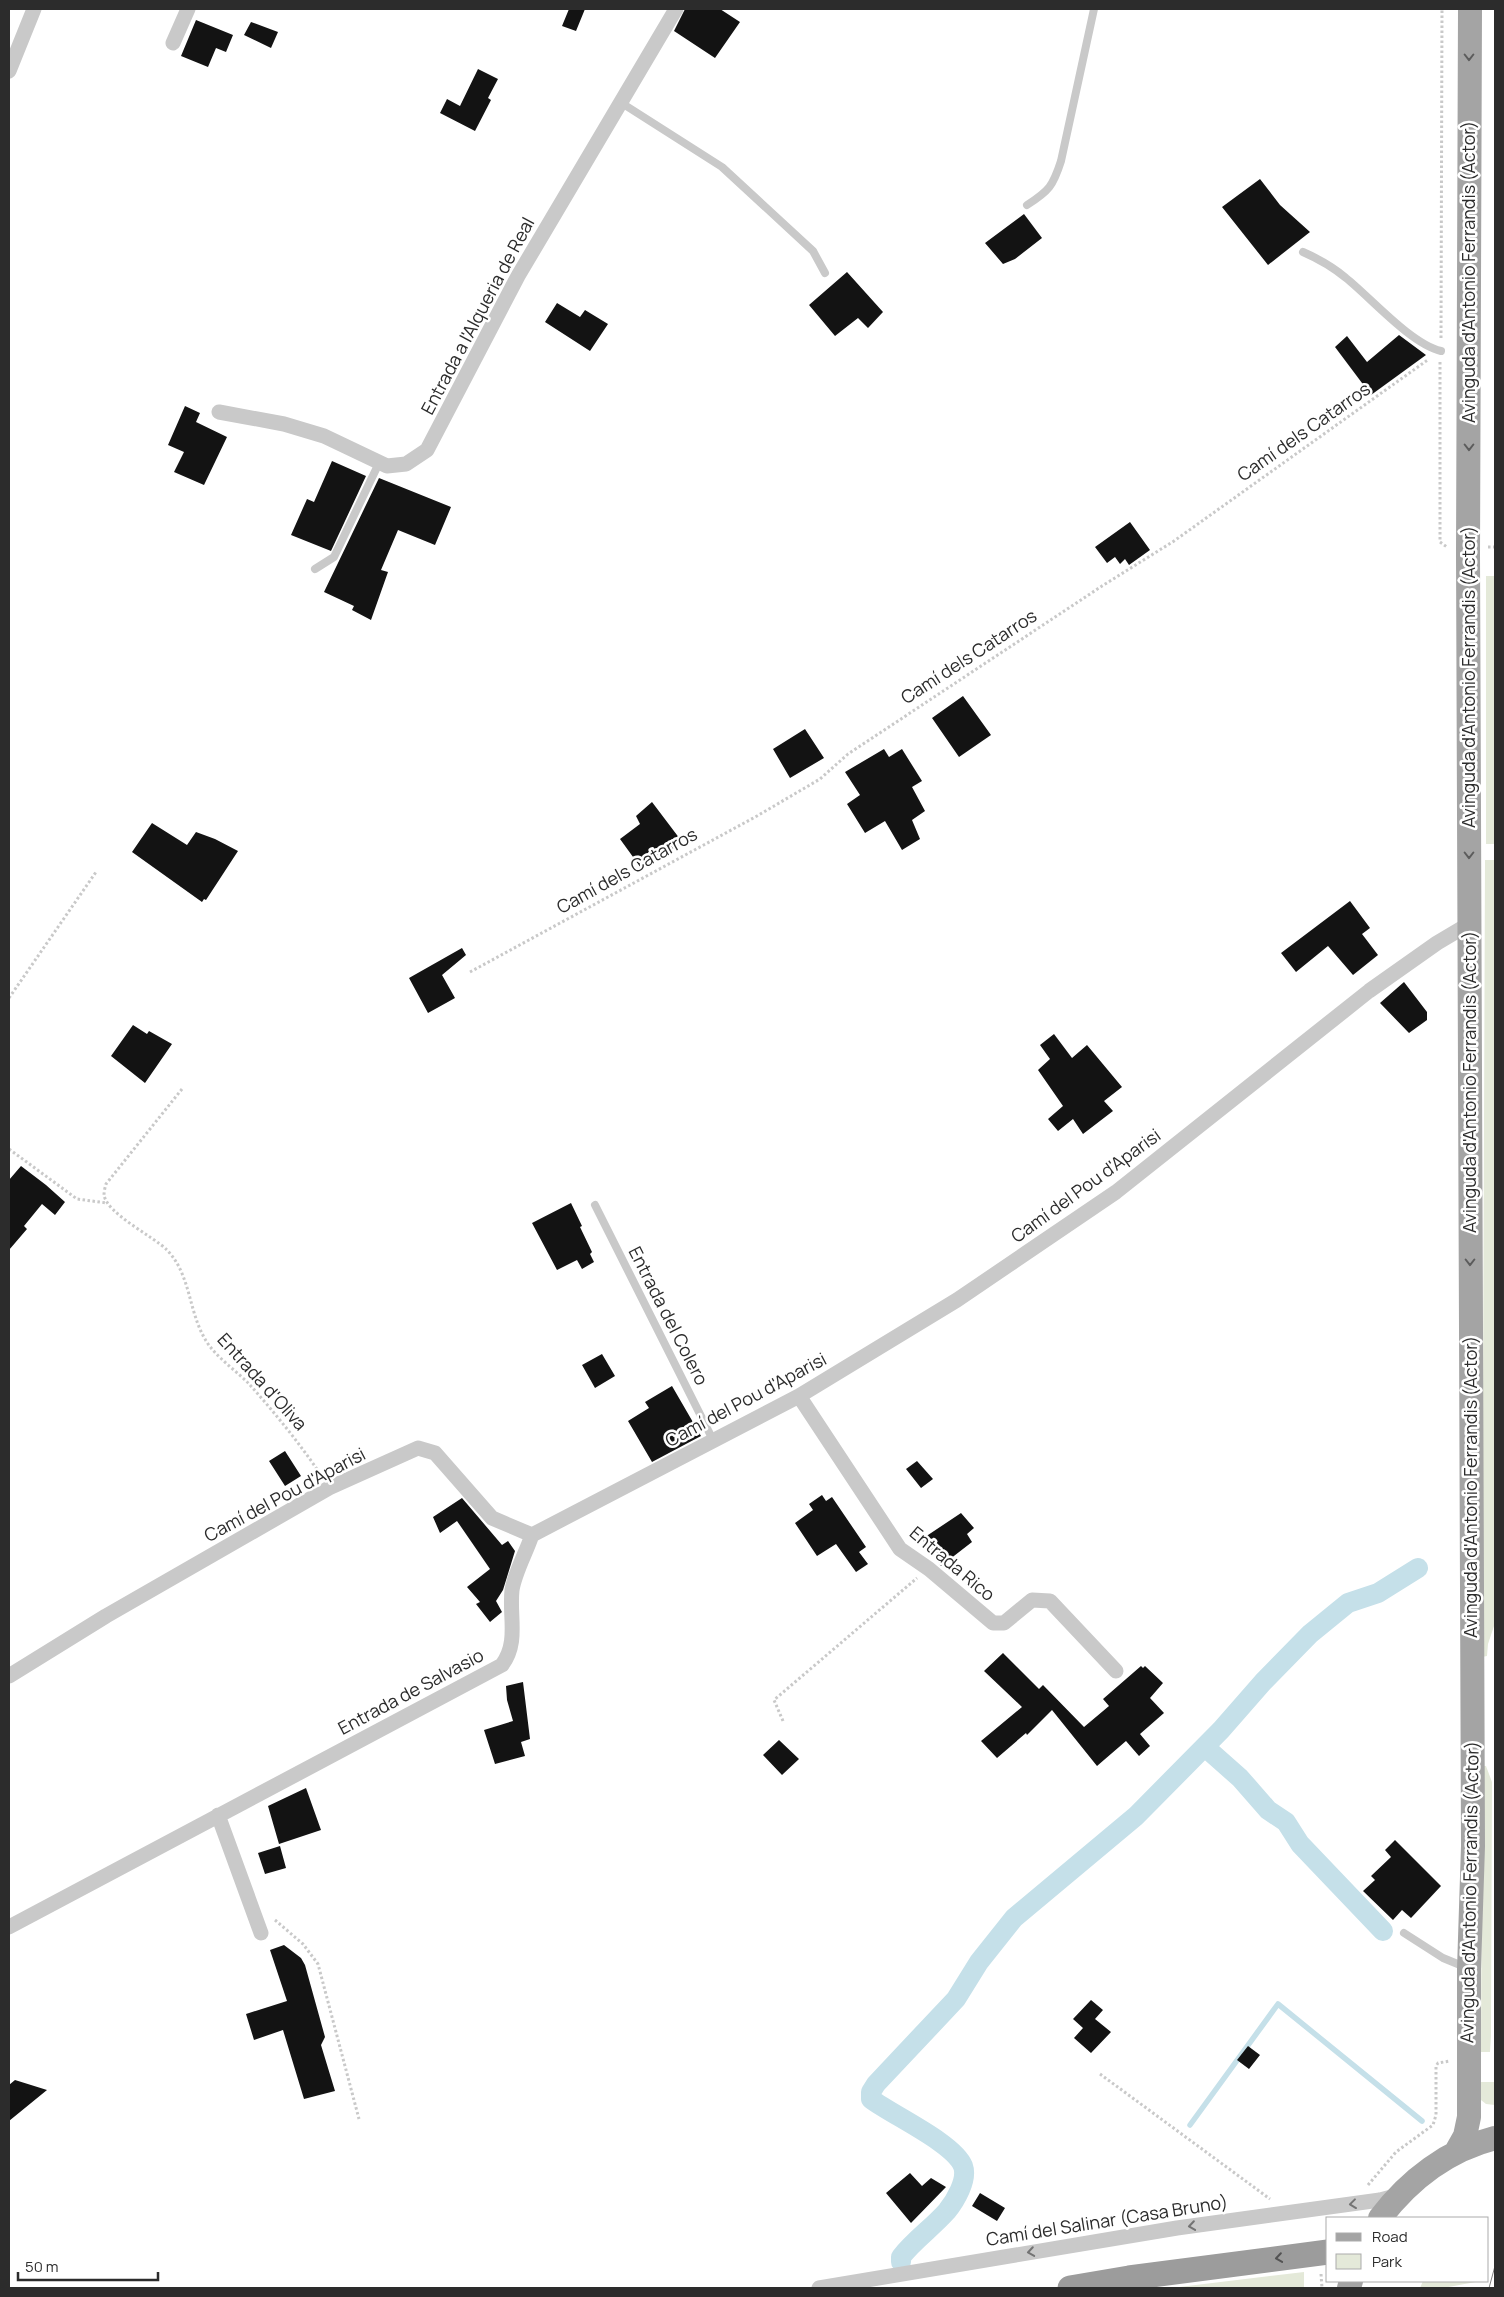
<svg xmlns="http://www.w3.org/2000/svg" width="1504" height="2297" viewBox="0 0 1504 2297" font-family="Manrope,sans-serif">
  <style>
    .green { fill: #e4e9d9 }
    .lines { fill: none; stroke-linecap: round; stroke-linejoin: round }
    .stream { stroke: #c5e0e9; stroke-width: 5.5 }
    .canal { stroke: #c5e0e9; stroke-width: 20 }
    .building { fill: #131313 }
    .path { stroke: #c9c9c9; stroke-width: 3; stroke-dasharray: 2.5 2.5; stroke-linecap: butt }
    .service { stroke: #c9c9c9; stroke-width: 8 }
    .minor { stroke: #c9c9c9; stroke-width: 15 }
    .primary { stroke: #a4a4a4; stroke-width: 24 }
    .trunk { stroke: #9c9c9c; stroke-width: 25 }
    .tram { stroke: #818181; stroke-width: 1 }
    .oneway { stroke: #5c5c5c }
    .oneway2 { stroke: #737373 }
    .oneway3 { stroke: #535353 }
    .labels { text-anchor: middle; stroke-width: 5; stroke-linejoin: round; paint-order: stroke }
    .street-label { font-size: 18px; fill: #2c2c2c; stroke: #fff }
  </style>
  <rect width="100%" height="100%" fill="#fff"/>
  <path class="green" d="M 1486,576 L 1495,576 L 1495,844 L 1486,844 Z
    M 1485,860 L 1495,860 L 1495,1623 L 1488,1644 L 1487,1656 L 1482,1657 Z
    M 1482,1766 L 1486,1766 L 1492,1782 L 1491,2036 L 1490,2052 L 1481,2052 Z
    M 1481,2082 L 1495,2082 L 1495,2105 L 1486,2104 L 1481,2100 Z
    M 1304,2272 L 1304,2288 L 1171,2288 Z
    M 1423,2281 L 1481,2281 L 1443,2288 L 1420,2288 Z"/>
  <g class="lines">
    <path class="stream" d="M 1190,2125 L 1278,2004 L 1422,2121"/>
    <path class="canal" d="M 1205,1747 L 1240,1778 L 1268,1810 L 1286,1822 L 1300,1844 L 1383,1931
      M 901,2262 L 901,2257 C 914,2240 932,2228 947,2211 C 955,2201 968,2180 963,2166 C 954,2143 892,2115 871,2099 L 871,2092 L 876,2084 L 956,1999 L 979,1962 L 1014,1918 L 1136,1816 L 1221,1730 L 1263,1682 L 1310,1634 L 1348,1603 L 1378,1593 L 1418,1568"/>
  </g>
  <path class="building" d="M 569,9 L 585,9 L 576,31 L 562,26 Z
    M 685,9 L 720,9 L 740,22 L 715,58 L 674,31 Z
    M 196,20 L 233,35 L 226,52 L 216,48 L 208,67 L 181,56 Z
    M 251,22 L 278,32 L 271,48 L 244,35 Z
    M 478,69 L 498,79 L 488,98 L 491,100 L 475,131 L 440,113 L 447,99 L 460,106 Z
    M 1260,179 L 1280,205 L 1310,232 L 1268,265 L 1222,207 Z
    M 1024,214 L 1042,238 L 1015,259 L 1003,264 L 985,243 Z
    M 847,272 L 883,312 L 868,328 L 858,318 L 835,336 L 809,305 Z
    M 557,303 L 580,317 L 585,310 L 608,324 L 590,351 L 545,322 Z
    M 1399,335 L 1426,355 L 1371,395 L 1335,347 L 1347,336 L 1367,362 Z
    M 185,406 L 200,413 L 196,422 L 227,437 L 204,485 L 174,472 L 184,452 L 168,445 Z
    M 332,461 L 366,476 L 331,551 L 291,535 L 307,499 L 314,502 Z
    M 379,478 L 451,507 L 435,545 L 398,530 L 381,570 L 388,572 L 371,620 L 352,610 L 354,606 L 324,592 Z
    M 1130,522 L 1150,550 L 1129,565 L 1125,559 L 1120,564 L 1115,557 L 1107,563 L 1095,547 Z
    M 963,696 L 991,735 L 959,757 L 932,718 Z
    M 805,729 L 824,758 L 790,778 L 773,749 Z
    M 884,749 L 889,757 L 902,749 L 922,781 L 912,787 L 925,811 L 912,820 L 920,839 L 902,850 L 885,821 L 865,833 L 847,804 L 860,795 L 845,772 Z
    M 652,802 L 683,843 L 663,855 L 661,853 L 641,868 L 620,839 L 640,824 L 636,816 Z
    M 152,823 L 187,845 L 196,832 L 215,839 L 238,851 L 206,900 L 204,899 L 202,902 L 132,852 Z
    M 1350,901 L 1370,928 L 1362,934 L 1378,955 L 1353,975 L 1328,946 L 1296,972 L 1281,953 Z
    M 462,948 L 466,955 L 442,975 L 455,998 L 428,1013 L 409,978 Z
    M 1404,982 L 1427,1012 L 1427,1020 L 1409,1033 L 1380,1003 Z
    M 133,1025 L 147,1034 L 149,1031 L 172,1044 L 145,1083 L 111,1056 Z
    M 1054,1034 L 1072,1058 L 1087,1045 L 1122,1087 L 1104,1101 L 1113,1111 L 1083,1134 L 1073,1119 L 1058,1131 L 1048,1119 L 1063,1106 L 1038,1070 L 1050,1059 L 1040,1045 Z
    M 21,1166 L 46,1185 L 65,1202 L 55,1215 L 42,1204 L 24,1226 L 27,1229 L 9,1250 L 9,1180 Z
    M 571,1203 L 582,1226 L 580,1227 L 592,1252 L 590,1254 L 594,1262 L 582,1269 L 577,1260 L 557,1270 L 532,1223 Z
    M 602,1354 L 615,1376 L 595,1388 L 582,1365 Z
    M 672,1386 L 701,1436 L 652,1462 L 628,1421 L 649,1408 L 645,1402 Z
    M 285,1451 L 301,1476 L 285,1486 L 269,1461 Z
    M 917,1461 L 933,1479 L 921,1488 L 906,1469 Z
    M 822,1495 L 826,1501 L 832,1497 L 866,1547 L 859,1552 L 868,1564 L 856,1572 L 836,1544 L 817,1556 L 795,1523 L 813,1510 L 809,1504 Z
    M 462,1498 L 502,1545 L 508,1541 L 515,1551 L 503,1590 L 496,1601 L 502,1612 L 490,1622 L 476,1604 L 480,1602 L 467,1587 L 490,1569 L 457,1521 L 440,1533 L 433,1517 Z
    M 961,1513 L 974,1528 L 967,1534 L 972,1542 L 941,1566 L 922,1539 Z
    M 1003,1653 L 1039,1689 L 1043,1685 L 1084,1727 L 1109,1706 L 1103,1699 L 1141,1666 L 1143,1668 L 1145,1666 L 1163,1683 L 1150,1698 L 1164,1713 L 1140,1734 L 1150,1746 L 1139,1756 L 1126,1741 L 1097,1766 L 1052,1710 L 1027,1735 L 1026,1733 L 997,1758 L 981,1741 L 1022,1707 L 984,1671 Z
    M 523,1682 L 530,1739 L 521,1742 L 525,1756 L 495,1764 L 484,1730 L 513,1721 L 507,1700 L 506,1686 Z
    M 779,1740 L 799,1759 L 782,1775 L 763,1755 Z
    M 306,1788 L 321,1830 L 279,1844 L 268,1806 Z
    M 1395,1840 L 1441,1886 L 1411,1918 L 1402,1910 L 1393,1920 L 1363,1891 L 1375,1880 L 1371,1876 L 1391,1857 L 1385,1850 Z
    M 280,1846 L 286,1868 L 265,1874 L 258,1853 Z
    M 284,1945 L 301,1958 L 305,1965 L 325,2037 L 321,2045 L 335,2091 L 304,2099 L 283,2030 L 254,2040 L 246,2014 L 287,2001 L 270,1950 Z
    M 1091,2000 L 1103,2010 L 1095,2019 L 1111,2032 L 1091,2053 L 1074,2038 L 1083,2028 L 1073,2019 Z
    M 1248,2046 L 1260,2055 L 1249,2069 L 1237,2060 Z
    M 15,2080 L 47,2090 L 9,2121 L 9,2085 Z
    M 910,2173 L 922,2186 L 931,2178 L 946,2187 L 911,2223 L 886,2193 Z
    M 980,2193 L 1005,2208 L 997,2221 L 972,2206 Z"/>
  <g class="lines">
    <path class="path" d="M 1441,338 L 1442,9
      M 1440,362 L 1440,542 L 1447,547
      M 1488,547 L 1495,547
      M 470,972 L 757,816 L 820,779 L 848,754 L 1102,586 L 1174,541 L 1429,359
      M 9,998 L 96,872
      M 182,1089 L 106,1184 C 105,1187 104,1192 104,1195 C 107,1214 153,1236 167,1250 C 191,1275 188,1310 205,1339 C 215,1357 236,1370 250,1385 C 275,1413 300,1444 321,1475
      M 9,1149 L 77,1199 L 107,1203
      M 783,1721 L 774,1700 L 917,1578
      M 275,1920 L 303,1944 L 318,1964 L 359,2119
      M 1100,2074 L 1270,2199
      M 1368,2185 L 1396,2152 L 1433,2125 L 1436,2115 L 1436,2066 L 1438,2063 L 1450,2061
      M 1321,2274 L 1322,2288"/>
    <path class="service" d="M 620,102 L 722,167 L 813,251 L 825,273
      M 1027,205 C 1049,191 1053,186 1061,161 L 1094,9
      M 1303,252 C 1319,259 1333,267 1346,278 C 1371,298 1411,344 1441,351
      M 315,569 L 334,557 L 379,463
      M 595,1205 L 713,1440
      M 1404,1933 L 1443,1958 L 1465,1967"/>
    <path class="minor" d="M 173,43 L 188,9
      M 9,71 L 34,9
      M 219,412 L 284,424 L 324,436 L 387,466 L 406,464 L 427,450 L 518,276 L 676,9
      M 799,1396 L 900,1549 L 929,1569 L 993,1623 L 1004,1623 L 1032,1600 L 1050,1601 L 1116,1671
      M 9,1676 L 106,1616 L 329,1488 L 418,1448 L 435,1453 L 492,1518 L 532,1535 L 799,1396 L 957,1300 L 1116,1192 L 1369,991 L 1437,943 L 1469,924
      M 218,1815 L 261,1933
      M 9,1927 L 502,1665 C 519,1642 509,1617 512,1590 C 515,1572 526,1553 532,1535
      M 819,2288 L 1177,2228 L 1380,2200 L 1399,2195"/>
    <path class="primary" d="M 1456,2152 L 1465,2136 L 1469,2117 L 1469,1969 L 1473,1846 L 1468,554 L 1470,9
      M 1380,2218 C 1409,2180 1448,2150 1495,2138
      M 1349,2288 L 1351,2281"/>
    <path class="trunk" d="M 1070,2288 L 1129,2278 L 1328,2252"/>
    <path class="tram" d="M 1489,2288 L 1495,2266"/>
  </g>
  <defs><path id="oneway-chevron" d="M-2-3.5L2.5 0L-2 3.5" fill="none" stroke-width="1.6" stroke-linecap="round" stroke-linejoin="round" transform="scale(1.25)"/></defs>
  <g class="oneway">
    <use href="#oneway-chevron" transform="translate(1469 57) rotate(90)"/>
    <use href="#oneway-chevron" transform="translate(1469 447) rotate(90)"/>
    <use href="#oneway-chevron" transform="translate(1469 855) rotate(90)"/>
    <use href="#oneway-chevron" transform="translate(1470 1262) rotate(90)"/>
  </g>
  <g class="oneway2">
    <use href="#oneway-chevron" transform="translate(1353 2204) rotate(173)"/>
    <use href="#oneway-chevron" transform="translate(1192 2226) rotate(172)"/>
    <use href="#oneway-chevron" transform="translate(1031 2252) rotate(171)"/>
  </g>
  <use class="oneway3" href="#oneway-chevron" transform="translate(1279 2258) rotate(172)"/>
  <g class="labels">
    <g class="street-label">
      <text transform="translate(1469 272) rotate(-90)" y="6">Avinguda d'Antonio Ferrandis (Actor)</text>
      <text transform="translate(478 316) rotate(-62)" y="6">Entrada a l'Alqueria de Real</text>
      <text transform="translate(1304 432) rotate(-35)" y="6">Camí dels Catarros</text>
      <text transform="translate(969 657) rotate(-33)" y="6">Camí dels Catarros</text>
      <text transform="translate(1469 677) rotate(-90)" y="6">Avinguda d'Antonio Ferrandis (Actor)</text>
      <text transform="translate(627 871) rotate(-29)" y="6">Camí dels Catarros</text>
      <text transform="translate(1470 1082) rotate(-90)" y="6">Avinguda d'Antonio Ferrandis (Actor)</text>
      <text transform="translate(1086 1186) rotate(-36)" y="6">Camí del Pou d'Aparisi</text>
      <text transform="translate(668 1316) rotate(63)" y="6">Entrada del Colero</text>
      <text transform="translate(262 1382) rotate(48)" y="6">Entrada d'Oliva</text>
      <text transform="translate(746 1400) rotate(-28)" y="6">Camí del Pou d'Aparisi</text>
      <text transform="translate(1471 1487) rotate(-90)" y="6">Avinguda d'Antonio Ferrandis (Actor)</text>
      <text transform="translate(285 1495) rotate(-28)" y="6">Camí del Pou d'Aparisi</text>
      <text transform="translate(952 1564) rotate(40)" y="6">Entrada Rico</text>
      <text transform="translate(411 1692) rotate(-28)" y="6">Entrada de Salvasio</text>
      <text transform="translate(1470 1892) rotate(-89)" y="6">Avinguda d'Antonio Ferrandis (Actor)</text>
      <text transform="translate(1107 2221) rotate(-9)" y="6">Camí del Salinar (Casa Bruno)</text>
    </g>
  </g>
  <rect width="1504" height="2297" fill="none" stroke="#2c2c2c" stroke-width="20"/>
  <rect x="1326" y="2217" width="162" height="65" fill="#ffffff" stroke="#ababab"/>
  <rect x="1336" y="2233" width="25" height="8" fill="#a4a4a4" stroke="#ababab"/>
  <text x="1372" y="2242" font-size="15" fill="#2c2c2c">Road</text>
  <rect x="1336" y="2254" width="25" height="15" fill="#e4e9d9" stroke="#ababab"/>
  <text x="1372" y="2267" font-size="15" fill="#2c2c2c">Park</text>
  <path d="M18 2272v8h140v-8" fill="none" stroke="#2c2c2c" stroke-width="2.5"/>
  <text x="25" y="2272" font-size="15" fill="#2c2c2c" stroke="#ffffff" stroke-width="4" paint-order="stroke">50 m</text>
</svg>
